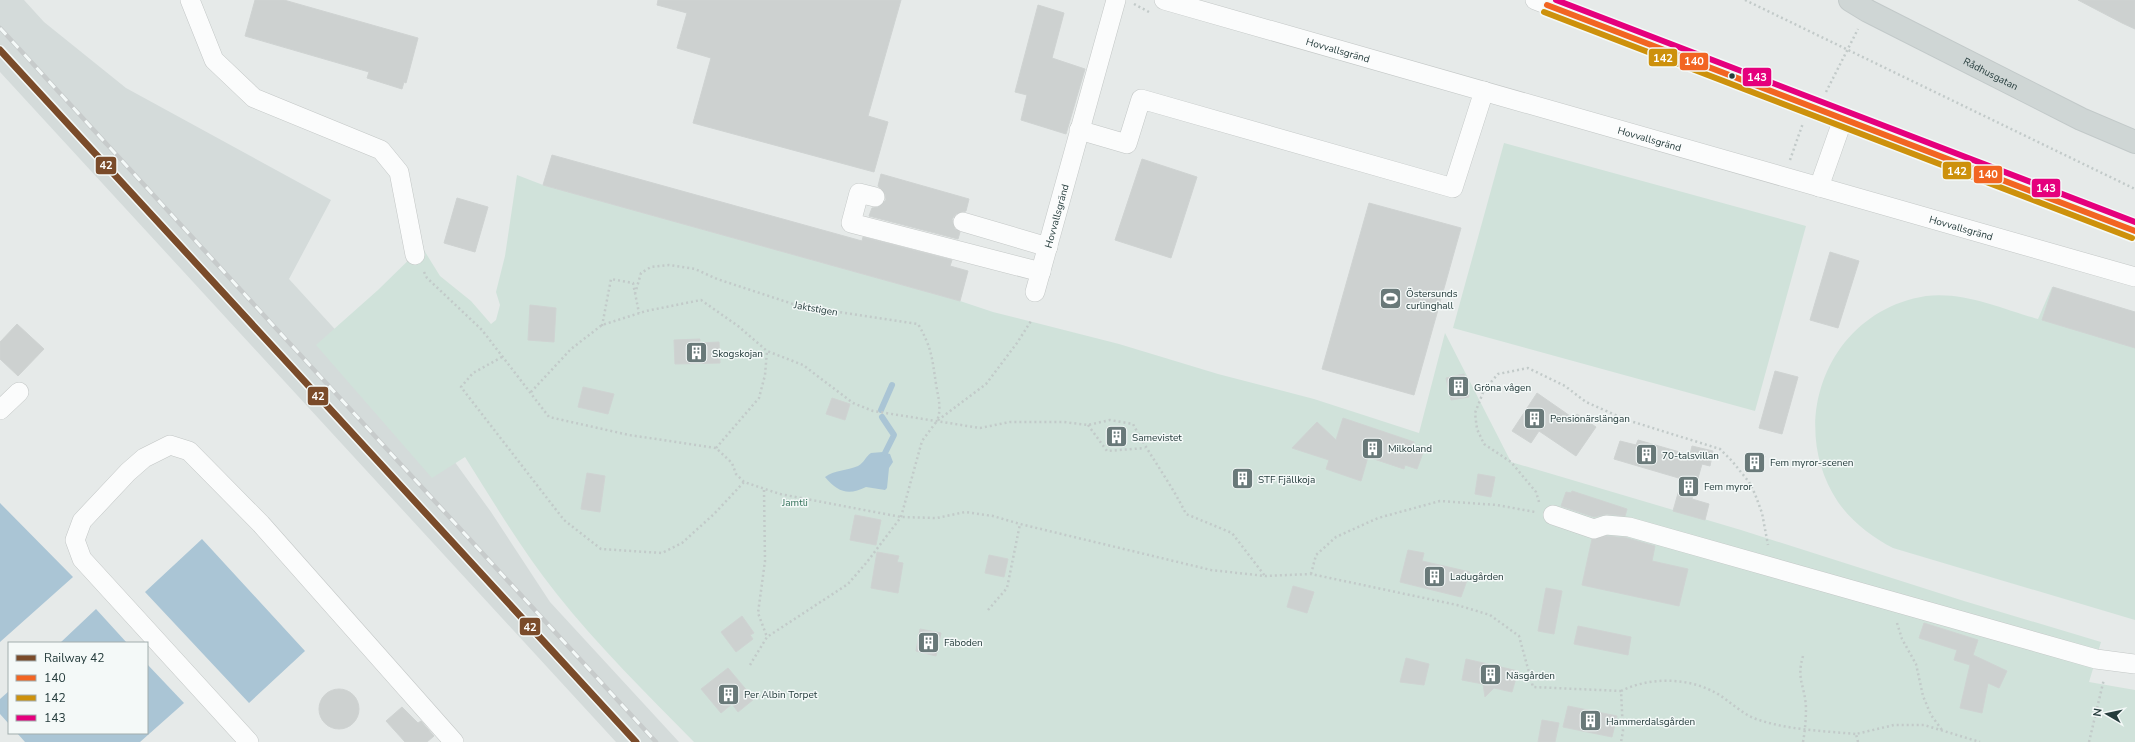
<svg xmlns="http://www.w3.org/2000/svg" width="2135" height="742" viewBox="0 0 2135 742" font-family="'Nunito Sans',sans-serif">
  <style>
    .built { fill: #d4dbda }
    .green { fill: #d0e2da }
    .water { fill: #aac5d5 }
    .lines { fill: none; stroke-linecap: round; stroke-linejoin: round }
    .stream { stroke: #aac5d5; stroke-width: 6 }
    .building { fill: #cdd1d0; stroke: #cfd3d2 }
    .minor-casing { stroke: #c3c7c6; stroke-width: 20 }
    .major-casing { stroke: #c2c9c9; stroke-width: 24 }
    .path { stroke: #c2cac9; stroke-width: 2.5; stroke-dasharray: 2 3; stroke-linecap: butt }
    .minor { stroke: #fbfcfc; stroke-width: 19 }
    .major { stroke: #cfd6d5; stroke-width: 22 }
    .rail-casing { stroke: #c7cbcb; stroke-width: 4.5 }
    .rail { stroke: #f4f9f8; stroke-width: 3; stroke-dasharray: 9; stroke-linecap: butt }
    .bus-1-casing { stroke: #f4f9f8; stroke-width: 9 }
    .bus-2-casing { stroke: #f4f9f8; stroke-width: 9 }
    .bus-3-casing { stroke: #f4f9f8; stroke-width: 9 }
    .bus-1 { stroke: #f26522; stroke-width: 6 }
    .bus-2 { stroke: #cd910c; stroke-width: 6 }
    .bus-3 { stroke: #e5007d; stroke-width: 6 }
    .rail-1-casing { stroke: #f4f9f8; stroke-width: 10 }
    .rail-1 { stroke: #7a4b2a; stroke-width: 7 }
    .bus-dot { fill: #253c3c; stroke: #f4f9f8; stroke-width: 1.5 }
    .labels { text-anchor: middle; stroke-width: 3; stroke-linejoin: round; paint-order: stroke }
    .street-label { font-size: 10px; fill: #253c3c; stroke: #f4f9f8 }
    .poi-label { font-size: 10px; fill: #253c3c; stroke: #f4f9f8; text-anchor: start }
    .park-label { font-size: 10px; fill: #327059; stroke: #f4f9f8 }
    .line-badge { stroke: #f4f9f8; stroke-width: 1.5 }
    .badge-label { font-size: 11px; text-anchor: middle; font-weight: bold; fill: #fff }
  </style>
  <rect width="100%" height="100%" fill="#e6eae9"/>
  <path class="built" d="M 0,0 L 24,0 L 44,22 L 126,88 L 331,200 L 289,279 L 449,454 L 491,512 L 550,602 L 679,742 L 616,742 L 0,72 Z"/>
  <path class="green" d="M 1504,143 L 1806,226 L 1755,411 L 1453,328 Z
    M 517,175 L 543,185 L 960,301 L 993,312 L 1119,344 L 1218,374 L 1314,399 L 1419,433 L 1445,333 L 1511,462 L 1741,530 L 1964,601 L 2101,642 L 2089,682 L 2135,690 L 2135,742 L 694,742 C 647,694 598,646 556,593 C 522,550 494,503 465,457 L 432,478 L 316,345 L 378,290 L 422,247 L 440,276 L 471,301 L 491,324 L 496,320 L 500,305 L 496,292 L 505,256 Z
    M 2052,287 L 2135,312 L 2135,620 L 1893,548 C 1872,537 1852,522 1838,502 C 1785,422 1829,311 1926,296 C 1963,291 2003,309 2038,319 Z"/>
  <path class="water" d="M 883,452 L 890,454 L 893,462 L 889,468 L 887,488 L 885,490 L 866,487 C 848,496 838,492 825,477 C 834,470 847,471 858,466 C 865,462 865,457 871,453 Z
    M 0,503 L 73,577 L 0,642 Z
    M 202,539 L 305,651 L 249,703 L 145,592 Z
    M 96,609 L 127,643 L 60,643 Z
    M 147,664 L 184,703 L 140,742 L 25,742 L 17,733 L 147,733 Z
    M 9,691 L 9,724 L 0,714 L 0,699 Z"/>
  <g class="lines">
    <path class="stream" d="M 881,410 L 892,385
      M 882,417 L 894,435 L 885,453"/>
  </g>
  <path class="building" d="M 255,0 L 284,0 L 418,38 L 406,83 L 404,82 L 402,89 L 367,78 L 369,72 L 245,36 Z
    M 658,0 L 901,0 L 868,116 L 888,122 L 874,172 L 693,123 L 711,58 L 677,48 L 687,13 L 657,5 Z
    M 2078,0 L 2135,0 L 2135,29 L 2122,23 Z
    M 1038,5 L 1064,13 L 1052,58 L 1085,69 L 1066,134 L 1021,120 L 1027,95 L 1015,92 Z
    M 552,155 L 862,241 L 863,237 L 952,260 L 950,266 L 968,271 L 960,301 L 543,185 Z
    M 1142,159 L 1197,177 L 1171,258 L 1115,240 Z
    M 881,174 L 969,199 L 966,211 L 956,214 L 952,219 L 955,229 L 960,232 L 958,239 L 869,216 L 872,208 L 878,207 L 886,200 L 885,194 L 878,186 Z
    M 457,198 L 488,207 L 475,252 L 444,243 Z
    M 1369,203 L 1461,228 L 1414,395 L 1322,369 Z
    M 1830,252 L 1859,261 L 1838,328 L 1810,320 Z
    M 2053,287 L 2135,312 L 2135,348 L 2042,320 Z
    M 530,305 L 556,308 L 554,342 L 528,340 Z
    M 17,324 L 44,349 L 18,376 L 0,359 L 0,342 Z
    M 700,339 L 700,343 L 719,342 L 720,363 L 675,364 L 674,340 Z
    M 1775,371 L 1798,377 L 1782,434 L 1759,428 Z
    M 1464,374 L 1469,397 L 1451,400 L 1446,378 Z
    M 583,387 L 614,394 L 608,414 L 578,407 Z
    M 1537,393 L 1573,418 L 1577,414 L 1596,427 L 1576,456 L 1539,431 L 1531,443 L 1512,431 Z
    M 832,398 L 850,404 L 845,420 L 826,414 Z
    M 1343,418 L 1414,442 L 1413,446 L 1424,450 L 1417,469 L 1405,465 L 1404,469 L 1368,457 L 1361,481 L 1326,469 L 1329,460 L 1292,448 L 1317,422 L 1336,440 Z
    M 1638,440 L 1690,455 L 1692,446 L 1713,451 L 1710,466 L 1702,464 L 1692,499 L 1709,504 L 1705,520 L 1673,511 L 1682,479 L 1614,459 L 1620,441 L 1636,445 Z
    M 1749,453 L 1765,456 L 1761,471 L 1745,467 Z
    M 587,473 L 605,476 L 600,512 L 581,509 Z
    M 1478,474 L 1495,477 L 1491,497 L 1475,494 Z
    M 1572,491 L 1627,509 L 1625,516 L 1607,514 L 1594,517 L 1561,506 L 1566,492 L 1571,493 Z
    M 855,515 L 881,520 L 876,545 L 850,540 Z
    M 1607,536 L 1627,538 L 1655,546 L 1652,561 L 1688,569 L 1679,606 L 1582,585 L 1592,539 Z
    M 1408,550 L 1424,553 L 1422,561 L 1470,572 L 1461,597 L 1400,582 Z
    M 877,552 L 899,556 L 897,562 L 903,563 L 898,593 L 871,588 Z
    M 989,555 L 1008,559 L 1004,577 L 985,573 Z
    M 1293,586 L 1314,592 L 1307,613 L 1287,607 Z
    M 1546,588 L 1562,591 L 1554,634 L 1538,631 Z
    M 742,616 L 754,633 L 750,635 L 753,639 L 736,652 L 721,632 Z
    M 1924,623 L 1978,640 L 1973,655 L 2007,671 L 1999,688 L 1988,683 L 1982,713 L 1960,708 L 1970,665 L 1954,660 L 1957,650 L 1919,638 Z
    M 1578,626 L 1631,637 L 1628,655 L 1574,644 Z
    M 920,629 L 941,633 L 936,656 L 916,651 Z
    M 1406,658 L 1429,664 L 1424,685 L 1400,682 Z
    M 1466,659 L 1518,671 L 1512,692 L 1494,688 L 1485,697 L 1483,684 L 1462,680 Z
    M 728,668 L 754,699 L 738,712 L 732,704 L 721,713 L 701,689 Z
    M319 709a20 20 0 1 1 40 0a20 20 0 1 1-40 0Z
    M 1568,706 L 1617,716 L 1612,737 L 1563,727 Z
    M 402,707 L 418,723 L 421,721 L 434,736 L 427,742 L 405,742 L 386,721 Z
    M 1542,720 L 1559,723 L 1555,742 L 1538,742 Z"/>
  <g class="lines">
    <defs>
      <g id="minor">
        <path d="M 190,0 L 214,60 L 254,98 L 381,150 L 399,172 L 415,255"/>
        <path id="s1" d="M 1164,0 L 2135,277"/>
        <path d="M 1535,0 L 2135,231"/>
        <path d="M 1079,130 L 1127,144 L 1141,99 L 1453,188 L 1484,91"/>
        <path d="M 1819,187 L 1843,119"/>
        <path d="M 875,197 L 859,193 L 851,223 L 1041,272"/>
        <path d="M 963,222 L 1048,247"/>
        <path id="s2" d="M 1035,292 L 1116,0"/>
        <path d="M 0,410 L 19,392"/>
        <path d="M 1553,515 L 1594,529 L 1606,525 L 1629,527 L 2096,659 L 2135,664"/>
        <path d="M 249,742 L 82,559 L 75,540 L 82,521 L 128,472 L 144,458 L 170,445 L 189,451 L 261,524 L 454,742"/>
      </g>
      <g id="major">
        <path id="s3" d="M 1850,0 L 1868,11 L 2081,119 L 2135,142"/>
      </g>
    </defs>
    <use href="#minor" class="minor-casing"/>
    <use href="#major" class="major-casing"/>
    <path class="path" d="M 1745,0 L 2135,189
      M 1134,4 L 1149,12
      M 1826,92 L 1858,29
      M 1790,160 L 1803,123
      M 424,272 L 427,278 L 482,330 L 549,417 L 629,435 L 716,448 L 732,463 L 736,474 L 744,482 L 780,494 L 901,517 L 937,518 L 965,512 L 993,516 L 1020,524 L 1211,570 L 1265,576 L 1311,574 L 1457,605 L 1490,615 L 1519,636 L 1533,687 L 1621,691 L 1623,731 L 1621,742
      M 635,294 L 641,273 L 651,267 L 669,265 L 695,269 L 717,279 L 799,306 L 918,324 C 932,348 932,358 936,384 C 938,397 942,408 937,421
      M 602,326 L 611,279 L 633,283 L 639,313
      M 502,357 L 473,373 L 461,387 L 564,520 L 601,549 L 662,553 L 682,543 L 714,514 L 744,482
      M 531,392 L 571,349 L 602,325 L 646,311 L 701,300 L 738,326 L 767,351 L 803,365 L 853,403 L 873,411 L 980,428 L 1010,422 L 1064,422 L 1088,425 L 1110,420 L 1133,424 C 1149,455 1171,483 1186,514 L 1232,533 L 1265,576
      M 1088,425 L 1107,451 L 1145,448
      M 716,448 L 759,398 L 765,375 L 767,351
      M 764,490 L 765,561 L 758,613 L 767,637
      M 1539,502 L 1536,492 L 1511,462 L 1484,444 L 1477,429 L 1475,413 L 1484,390 L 1498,374 L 1528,368 L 1565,386 L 1586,402 L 1627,420 L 1720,449 L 1732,461 L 1749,482 L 1755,494 L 1762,513 L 1768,545
      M 1311,574 L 1316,555 L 1336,537 L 1378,518 L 1440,501 L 1497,505 L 1535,512
      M 988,610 L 1007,588 L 1020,524
      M 1897,623 L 1902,639 L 1916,664 L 1923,696 L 1931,715 L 1942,730
      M 750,665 L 767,637 L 848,584 L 867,562 L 901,517 L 922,441 L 937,421 L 986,384 L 1017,343 L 1031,321
      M 1621,691 C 1647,678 1683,677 1710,690 C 1727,697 1741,715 1759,720 C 1790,730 1823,731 1856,734
      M 1803,742 C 1805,731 1806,719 1806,708 C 1805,685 1796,680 1803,656
      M 1858,742 L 1856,734 L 1894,725 L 1924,725 L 1980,742
      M 2089,742 L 2104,679"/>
    <use href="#minor" class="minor"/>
    <use href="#major" class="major"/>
    <defs>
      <path id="rail" d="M 0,28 L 656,742"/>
    </defs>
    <use href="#rail" class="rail-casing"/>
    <use href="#rail" class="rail"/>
    <defs>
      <path id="bus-1" d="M 1547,5 L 2135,231"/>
      <path id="bus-2" d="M 1544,12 L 2132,238"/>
      <path id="bus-3" d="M 1556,0 L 2135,222"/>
    </defs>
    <use href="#bus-1" class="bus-1-casing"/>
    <use href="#bus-2" class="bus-2-casing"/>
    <use href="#bus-3" class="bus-3-casing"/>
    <use href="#bus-1" class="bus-1"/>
    <use href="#bus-2" class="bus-2"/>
    <use href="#bus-3" class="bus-3"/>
    <defs>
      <path id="rail-1" d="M 0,50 L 636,742"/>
    </defs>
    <use href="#rail-1" class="rail-1-casing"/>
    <use href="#rail-1" class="rail-1"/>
  </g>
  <defs>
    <symbol id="stadium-square" viewBox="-11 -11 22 22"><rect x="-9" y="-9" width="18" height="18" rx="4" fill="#697979" stroke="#f4f9f8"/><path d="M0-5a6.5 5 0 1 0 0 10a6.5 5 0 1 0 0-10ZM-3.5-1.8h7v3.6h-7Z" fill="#fff"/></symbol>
    <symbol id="building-square" viewBox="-11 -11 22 22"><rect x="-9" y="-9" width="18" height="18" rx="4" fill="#697979" stroke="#f4f9f8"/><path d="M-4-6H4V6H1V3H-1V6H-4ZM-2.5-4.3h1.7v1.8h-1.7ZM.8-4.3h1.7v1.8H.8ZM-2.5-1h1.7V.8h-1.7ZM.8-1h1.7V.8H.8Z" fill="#fff"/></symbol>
  </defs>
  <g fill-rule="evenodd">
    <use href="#stadium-square" x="1378" y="286" width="25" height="25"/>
    <use href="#building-square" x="684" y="340" width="25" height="25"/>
    <use href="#building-square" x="1446" y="374" width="25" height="25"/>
    <use href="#building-square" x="1522" y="406" width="25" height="25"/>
    <use href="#building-square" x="1104" y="424" width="25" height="25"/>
    <use href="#building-square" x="1360" y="436" width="25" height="25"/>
    <use href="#building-square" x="1634" y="442" width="25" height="25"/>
    <use href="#building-square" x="1742" y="450" width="25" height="25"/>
    <use href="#building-square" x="1230" y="466" width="25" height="25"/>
    <use href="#building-square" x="1676" y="474" width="25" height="25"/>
    <use href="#building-square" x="1422" y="564" width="25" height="25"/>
    <use href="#building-square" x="916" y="630" width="25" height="25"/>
    <use href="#building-square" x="1478" y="662" width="25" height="25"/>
    <use href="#building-square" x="716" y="682" width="25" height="25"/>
    <use href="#building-square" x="1578" y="708" width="25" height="25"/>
  </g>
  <circle class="bus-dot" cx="1732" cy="76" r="3.5"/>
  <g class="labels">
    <g class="street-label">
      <text dy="4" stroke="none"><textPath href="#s1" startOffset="181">Hovvallsgränd</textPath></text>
      <text dy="4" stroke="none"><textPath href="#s3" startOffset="159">Rådhusgatan</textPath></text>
      <text dy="4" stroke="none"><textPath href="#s1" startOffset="505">Hovvallsgränd</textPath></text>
      <text dy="4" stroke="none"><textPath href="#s2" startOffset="79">Hovvallsgränd</textPath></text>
      <text dy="4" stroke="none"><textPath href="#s1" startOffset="829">Hovvallsgränd</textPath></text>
      <text transform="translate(816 308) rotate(10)" y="4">Jaktstigen</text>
    </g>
    <g class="poi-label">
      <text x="1406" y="297">Östersunds<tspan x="1406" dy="12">curlinghall</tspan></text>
      <text x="712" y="357">Skogskojan</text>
      <text x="1474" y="391">Gröna vågen</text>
      <text x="1550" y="422">Pensionärslängan</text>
      <text x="1132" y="441">Samevistet</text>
      <text x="1388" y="452">Milkoland</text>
      <text x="1662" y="459">70-talsvillan</text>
      <text x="1770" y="466">Fem myror-scenen</text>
      <text x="1258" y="483">STF Fjällkoja</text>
      <text x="1704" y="490">Fem myror</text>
      <text x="1450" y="580">Ladugården</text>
      <text x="944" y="646">Fäboden</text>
      <text x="1506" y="679">Näsgården</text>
      <text x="744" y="698">Per Albin Torpet</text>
      <text x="1606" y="725">Hammerdalsgården</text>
    </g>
    <g class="park-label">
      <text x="795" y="506">Jamtli</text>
    </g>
  </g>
  <g class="line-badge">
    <rect x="1648" y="48" width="30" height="19" rx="4" fill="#cd910c"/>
    <rect x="1679" y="52" width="30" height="19" rx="4" fill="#f26522"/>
    <rect x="1742" y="67" width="30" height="20" rx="4" fill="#e5007d"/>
    <rect x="95" y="156" width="22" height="19" rx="4" fill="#7a4b2a"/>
    <rect x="1942" y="161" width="30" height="19" rx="4" fill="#cd910c"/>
    <rect x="1973" y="165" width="30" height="19" rx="4" fill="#f26522"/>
    <rect x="2031" y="178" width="30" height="20" rx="4" fill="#e5007d"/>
    <rect x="307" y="386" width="22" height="20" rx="4" fill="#7a4b2a"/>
    <rect x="519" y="617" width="22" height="19" rx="4" fill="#7a4b2a"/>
  </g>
  <g class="badge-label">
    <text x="1663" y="62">142</text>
    <text x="1694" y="65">140</text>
    <text x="1757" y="81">143</text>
    <text x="106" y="169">42</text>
    <text x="1957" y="175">142</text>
    <text x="1988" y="178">140</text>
    <text x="2046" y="192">143</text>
    <text x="318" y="400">42</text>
    <text x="530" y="631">42</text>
  </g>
  <rect x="8" y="642" width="140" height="92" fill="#f4f9f8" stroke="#a1adad"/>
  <rect x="16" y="655" width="20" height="6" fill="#7a4b2a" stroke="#a1adad"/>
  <text x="44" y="662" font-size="12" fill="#253c3c">Railway 42</text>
  <rect x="16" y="675" width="20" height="6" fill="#f26522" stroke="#a1adad"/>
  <text x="44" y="682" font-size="12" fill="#253c3c">140</text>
  <rect x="16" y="695" width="20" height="6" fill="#cd910c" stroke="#a1adad"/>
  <text x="44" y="702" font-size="12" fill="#253c3c">142</text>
  <rect x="16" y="715" width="20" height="6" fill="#e5007d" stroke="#a1adad"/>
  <text x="44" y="722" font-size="12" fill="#253c3c">143</text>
  <g transform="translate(2107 714) rotate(279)" stroke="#f4f9f8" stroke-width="3" paint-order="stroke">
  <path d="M0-3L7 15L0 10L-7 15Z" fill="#253c3c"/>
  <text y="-6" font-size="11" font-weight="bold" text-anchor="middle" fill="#253c3c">N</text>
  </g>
</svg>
